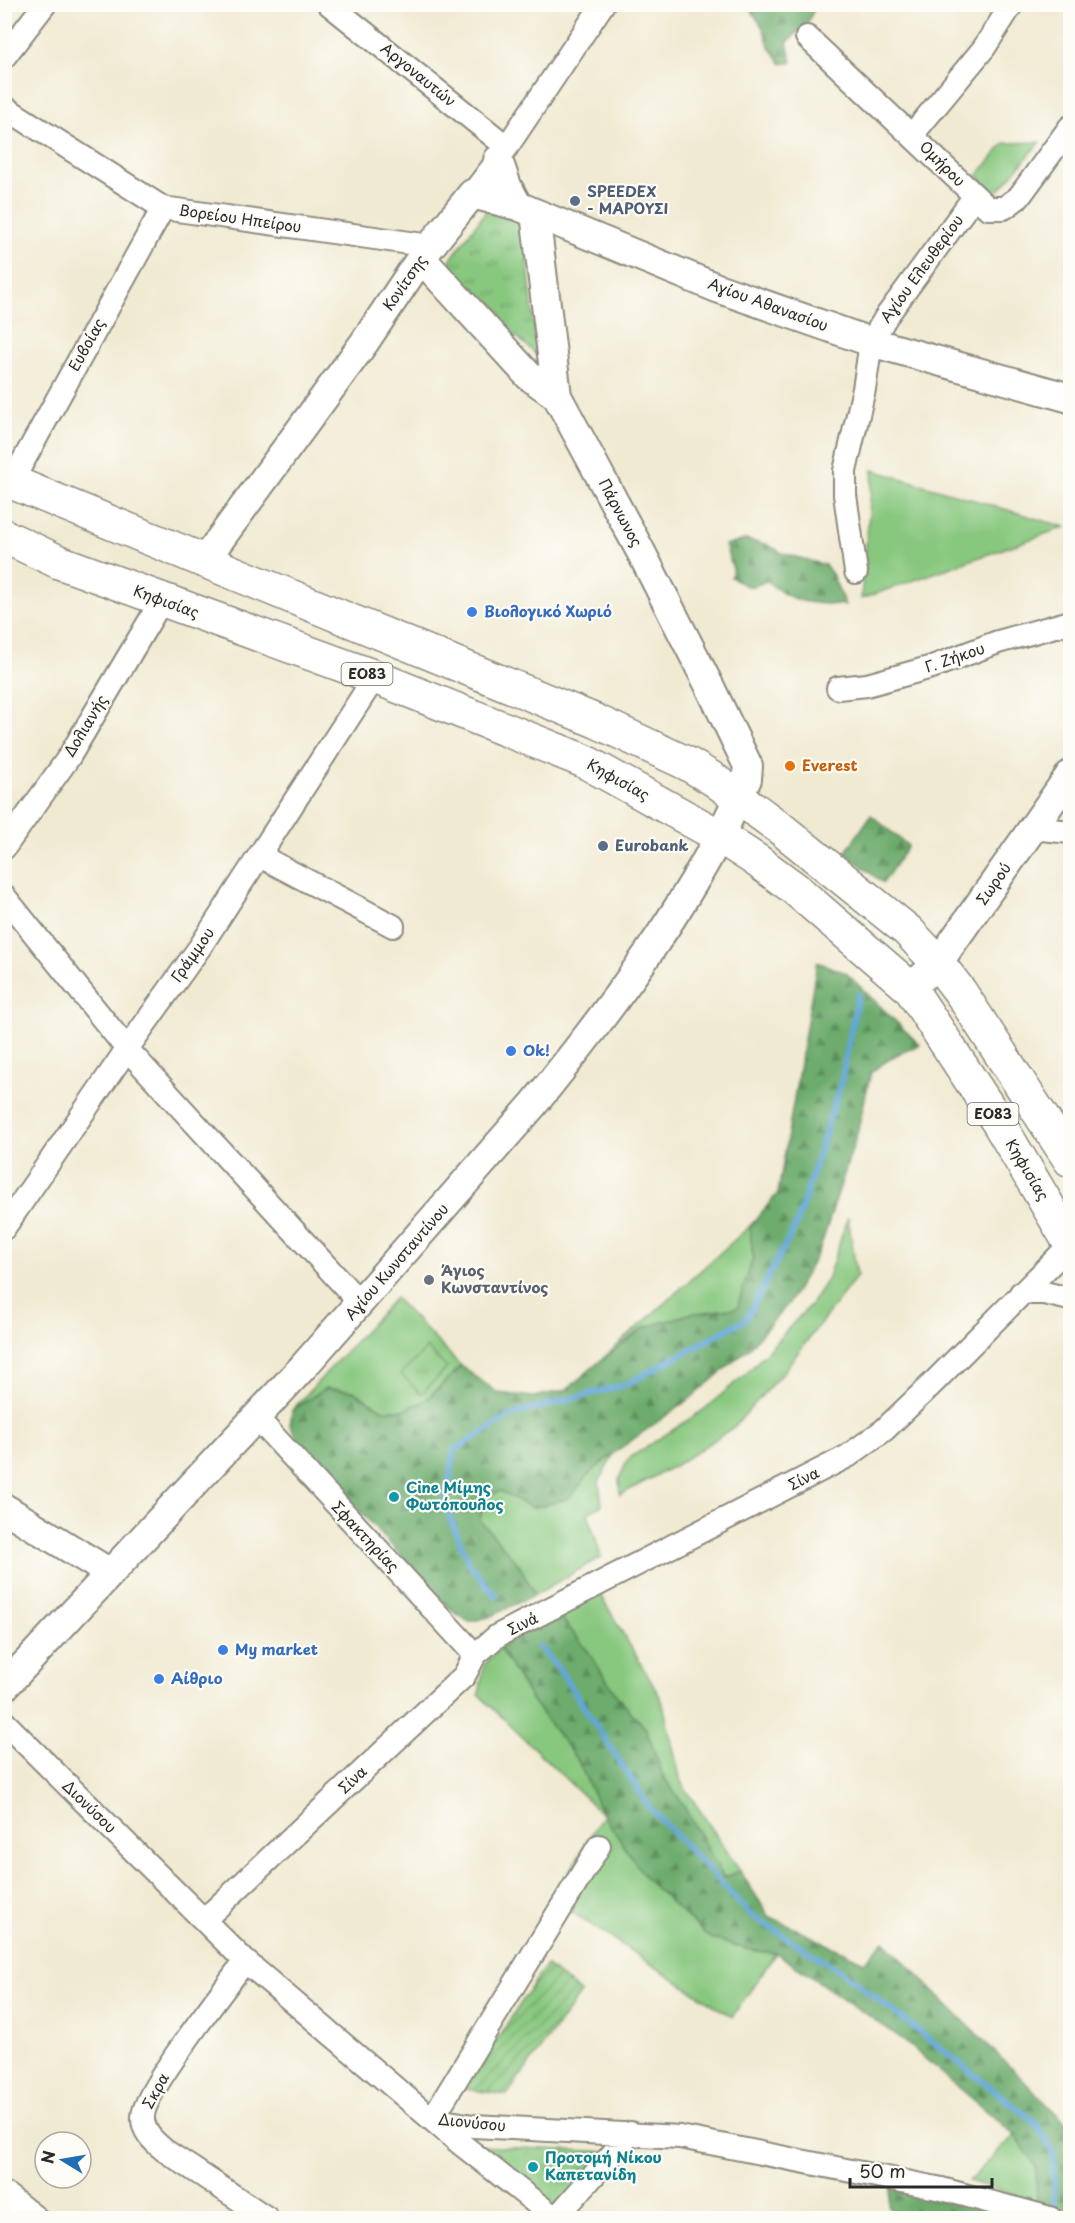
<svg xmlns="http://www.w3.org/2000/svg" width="1075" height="2223" viewBox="0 0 1075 2223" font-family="'Playpen Sans',sans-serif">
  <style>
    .grass { fill: #87c77e; stroke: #597954; stroke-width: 1.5 }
    .forest { fill: url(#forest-firs); stroke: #4c6c4c; stroke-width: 1.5 }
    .park { fill: url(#park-tufts); stroke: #597954; stroke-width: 1.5 }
    .garden { fill: url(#garden-furrows); stroke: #597954; stroke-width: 1.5 }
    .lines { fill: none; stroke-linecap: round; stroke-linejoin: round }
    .stream { stroke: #62a6d7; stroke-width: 6 }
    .minor-casing { stroke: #8e8a7e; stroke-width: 26 }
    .tertiary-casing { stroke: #8e8a7e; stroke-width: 32 }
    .primary-casing { stroke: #8e8a7e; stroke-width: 36 }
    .minor { stroke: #fff; stroke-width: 22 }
    .tertiary { stroke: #fff; stroke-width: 28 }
    .primary { stroke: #fff; stroke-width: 33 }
    .service-dot { fill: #5c6f8a; stroke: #fdfcf7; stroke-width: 2 }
    .shop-dot { fill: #3f7fe0; stroke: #fdfcf7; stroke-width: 2 }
    .food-dot { fill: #e8710a; stroke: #fdfcf7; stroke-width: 2 }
    .worship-dot { fill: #6b7280; stroke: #fdfcf7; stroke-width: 2 }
    .culture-dot { fill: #0f9aa8; stroke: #fdfcf7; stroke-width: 2 }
    .labels { text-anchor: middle; stroke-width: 4.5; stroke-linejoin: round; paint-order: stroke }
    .shield { fill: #fdfcf7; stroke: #6a6a68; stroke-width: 1.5 }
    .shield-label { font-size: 14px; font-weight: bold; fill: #2b2b2b }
    .street-label { font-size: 15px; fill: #2b2b2b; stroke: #fdfcf7 }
    .service-label { font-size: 15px; font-weight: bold; fill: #4e5e75; stroke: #fdfcf7; text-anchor: start }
    .shop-label { font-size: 15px; font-weight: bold; fill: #366cbe; stroke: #fdfcf7; text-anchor: start }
    .food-label { font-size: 15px; font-weight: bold; fill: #c56008; stroke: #fdfcf7; text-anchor: start }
    .worship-label { font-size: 15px; font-weight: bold; fill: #5b616d; stroke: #fdfcf7; text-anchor: start }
    .culture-label { font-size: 15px; font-weight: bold; fill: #0d838f; stroke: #fdfcf7; text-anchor: start }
  </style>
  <defs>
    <pattern id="forest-firs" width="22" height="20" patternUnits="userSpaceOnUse" patternTransform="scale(1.5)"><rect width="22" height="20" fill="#6dac6d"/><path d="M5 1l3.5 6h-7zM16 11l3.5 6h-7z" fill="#5a8c5a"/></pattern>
    <pattern id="park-tufts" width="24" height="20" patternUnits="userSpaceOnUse" patternTransform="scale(1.5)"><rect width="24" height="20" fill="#87c77e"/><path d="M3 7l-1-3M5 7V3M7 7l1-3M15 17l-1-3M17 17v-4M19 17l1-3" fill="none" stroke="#6fa267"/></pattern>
    <pattern id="garden-furrows" width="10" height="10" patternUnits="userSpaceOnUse" patternTransform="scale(1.5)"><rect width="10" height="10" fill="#87c77e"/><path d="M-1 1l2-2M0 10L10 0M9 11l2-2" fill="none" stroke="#6fa267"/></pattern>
  </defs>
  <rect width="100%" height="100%" fill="#fdfcf7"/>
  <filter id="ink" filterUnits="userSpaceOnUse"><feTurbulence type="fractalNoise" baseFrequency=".0167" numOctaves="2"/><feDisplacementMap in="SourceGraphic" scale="12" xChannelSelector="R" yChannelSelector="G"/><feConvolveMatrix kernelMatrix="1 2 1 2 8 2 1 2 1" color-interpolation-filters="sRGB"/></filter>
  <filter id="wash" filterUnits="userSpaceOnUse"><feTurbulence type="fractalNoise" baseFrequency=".008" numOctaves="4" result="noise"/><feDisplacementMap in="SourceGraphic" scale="24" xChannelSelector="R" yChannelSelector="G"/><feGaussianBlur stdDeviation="1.35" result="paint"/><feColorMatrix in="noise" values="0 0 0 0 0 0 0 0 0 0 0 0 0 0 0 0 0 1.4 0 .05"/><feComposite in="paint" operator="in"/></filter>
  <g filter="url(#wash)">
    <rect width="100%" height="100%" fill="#f1ead2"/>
    <path class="grass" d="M 1040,142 L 996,194 L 977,176 L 1002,146 L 1006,143 Z
      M 873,470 L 1065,527 L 861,599 Z
      M 848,1217 L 857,1276 L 783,1372 L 734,1427 L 681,1462 L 620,1495 L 619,1479 L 628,1459 L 702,1411 L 748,1372 L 811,1304 L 827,1280 Z
      M 750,1226 L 753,1258 L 738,1309 L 689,1314 L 644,1328 L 600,1361 Z
      M 395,1298 L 461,1366 L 426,1400 L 403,1410 L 383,1410 L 353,1391 L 326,1388 L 292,1410 Z
      M 614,1453 L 599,1482 L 602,1505 L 588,1513 L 601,1557 L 535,1595 L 519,1565 L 480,1520 L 484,1497 L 501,1491 L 532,1508 L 569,1498 L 589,1474 Z
      M 597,1589 L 662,1700 L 681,1782 L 740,1871 L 724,1878 L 682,1803 L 663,1776 L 646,1729 L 616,1695 L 590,1654 L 559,1615 Z
      M 499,1647 L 533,1702 L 578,1761 L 603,1815 L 749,1950 L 776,1953 L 732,2017 L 553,1900 L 603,1815 L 479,1695 L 484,1665 Z
      M 1015,2135 L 1036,2167 L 1037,2202 L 969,2181 Z"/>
    <path class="forest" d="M 748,5 L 816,5 L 808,22 L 787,43 L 792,62 L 782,64 L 769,46 L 763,28 Z
      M 745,540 L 766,544 L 782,553 L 825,565 L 832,574 L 845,605 C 811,603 793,605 767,581 C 749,589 748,589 731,577 L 733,569 L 725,545 Z
      M 871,815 L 908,846 L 883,883 L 845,853 Z
      M 817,962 L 846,973 L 920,1045 L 896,1055 L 871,1072 L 857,1134 L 820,1249 L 789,1303 L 748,1349 L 691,1398 L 614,1453 L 589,1474 L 569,1498 L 532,1508 L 501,1491 L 484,1497 L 480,1520 L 519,1565 L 535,1595 L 489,1617 L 469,1622 L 451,1610 L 301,1447 L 290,1425 L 292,1410 L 326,1388 L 353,1391 L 383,1410 L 403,1410 L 426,1400 L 461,1366 L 498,1393 L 534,1397 L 566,1390 L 600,1361 L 644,1328 L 689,1314 L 737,1308 L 753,1258 L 750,1226 L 778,1193 Z
      M 559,1615 L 590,1654 L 616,1695 L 646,1729 L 663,1776 L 682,1803 L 724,1878 L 740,1871 L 769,1916 L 864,1962 L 884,1941 L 1070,2127 L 1070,2211 L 1037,2202 L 1036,2167 L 1015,2135 L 898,2036 L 776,1953 L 749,1950 L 708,1937 L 646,1879 L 603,1815 L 578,1761 L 533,1702 L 499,1647 Z
      M 891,2189 L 980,2208 L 1003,2217 L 898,2218 L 888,2206 Z"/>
    <path class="park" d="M 488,208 L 524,221 L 537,355 L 443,270 Z
      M 427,1348 L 447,1368 L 421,1394 L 401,1374 Z
      M 483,2146 L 607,2152 L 557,2210 Z"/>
    <path class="garden" d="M 546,1965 L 581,1993 L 507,2095 L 464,2089 Z"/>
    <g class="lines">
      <path class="stream" d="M 496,1596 L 470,1565 L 445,1506 L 454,1450 L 514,1414 L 627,1384 L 746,1319 L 797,1223 L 841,1082 L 858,995
        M 539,1646 L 561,1672 L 650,1808 L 751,1915 L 848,1976 L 1036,2123 L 1053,2153 L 1054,2207"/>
    </g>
  </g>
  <g filter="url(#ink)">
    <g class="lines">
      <defs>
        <path id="minor" d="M 329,4 L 507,147
          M 807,37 L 988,208 L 1004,208 L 1019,197 L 1070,127
          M 4,57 L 45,4
          M 4,107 L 163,208 L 431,246
          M 912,135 L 984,48 L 1012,4
          M 472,194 L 498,160 L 603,4
          M 11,483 L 163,208
          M 856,572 L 845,495 L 845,471 L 864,389 L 871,342 L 886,317 L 974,197
          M 838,688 L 867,685 L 932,667 L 998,642 L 1070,622
          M 1032,828 L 1070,832
          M 4,848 L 69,757 L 162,600
          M 260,856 L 393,926
          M 4,896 L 127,1049 L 361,1304
          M 4,1228 L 127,1049 L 200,947 L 375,677
          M 1021,1293 L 1044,1293 L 1070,1299
          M 257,1418 L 475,1655
          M 4,1722 L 245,1961 L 461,2144 L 555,2218
          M 204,1920 L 464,1676 L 475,1655 L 497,1636 L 848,1456 L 884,1430 L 934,1382 L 1070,1245
          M 245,1961 C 226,1987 144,2091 143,2116 C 142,2131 153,2141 164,2150 L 267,2218
          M 432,2119 L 473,2126 L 680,2137 L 942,2189 L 1050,2218
          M 432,2119 L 599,1846
          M 4,2193 L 36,2218
          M 556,2218 L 631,2133"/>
        <path id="tertiary" d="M 498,160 L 507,186 L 518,206
          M 421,258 L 529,376 L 557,396
          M 204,561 L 364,343 L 421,258 L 472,194 L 518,206 L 717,288 L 871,342 L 1070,398
          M 910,988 L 938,963 L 1070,775
          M 4,1508 L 110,1573
          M 4,1687 L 303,1367 L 533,1105 C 614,1005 695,898 747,779 L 748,766 L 711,689 L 641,552 L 557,396 L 535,213"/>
        <path id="primary" d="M 4,479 L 596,721 L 688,764 L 713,779 L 780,828 L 908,931 L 938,963 L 961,993 L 1070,1160
          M 4,536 L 59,562 L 375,677 L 584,761 L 719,836 L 756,860 L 794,888 L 910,988 L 998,1122 L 1070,1243"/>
      </defs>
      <use href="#minor" class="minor-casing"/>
      <use href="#tertiary" class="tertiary-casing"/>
      <use href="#primary" class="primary-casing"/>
      <use href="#minor" class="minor"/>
      <use href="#tertiary" class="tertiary"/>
      <use href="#primary" class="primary"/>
    </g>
  </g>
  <g class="service-dot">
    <circle cx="575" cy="201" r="6"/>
    <circle cx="603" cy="846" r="6"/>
  </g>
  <g class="shop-dot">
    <circle cx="472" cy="612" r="6"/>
    <circle cx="511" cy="1051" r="6"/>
    <circle cx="223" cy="1650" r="6"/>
    <circle cx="159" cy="1679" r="6"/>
  </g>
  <circle class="food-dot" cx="790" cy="766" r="6"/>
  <circle class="worship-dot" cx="429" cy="1280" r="6"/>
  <g class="culture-dot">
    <circle cx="394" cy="1497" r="6"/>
    <circle cx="533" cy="2167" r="6"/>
  </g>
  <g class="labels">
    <g class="shield">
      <rect x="341.5" y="663" width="51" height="22" rx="4.5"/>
      <rect x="967.5" y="1103" width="51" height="22" rx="4.5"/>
    </g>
    <g class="shield-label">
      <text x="367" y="679">ΕΟ83</text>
      <text x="993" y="1119">ΕΟ83</text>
    </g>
    <g class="street-label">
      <text transform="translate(418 75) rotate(39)" y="5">Αργοναυτών</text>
      <text transform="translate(942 164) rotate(45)" y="5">Ομήρου</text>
      <text transform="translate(240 219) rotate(8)" y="5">Βορείου Ηπείρου</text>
      <text transform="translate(922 269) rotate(-54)" y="5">Αγίου Ελευθερίου</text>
      <text transform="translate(405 283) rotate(-55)" y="5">Κονίτσης</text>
      <text transform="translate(768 305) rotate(20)" y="5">Αγίου Αθανασίου</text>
      <text transform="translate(87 345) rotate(-61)" y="5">Ευβοίας</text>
      <text transform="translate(620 513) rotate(62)" y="5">Πάρνωνος</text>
      <text transform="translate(166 602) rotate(20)" y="5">Κηφισίας</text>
      <text transform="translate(955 658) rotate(-19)" y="5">Γ. Ζήκου</text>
      <text transform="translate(86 726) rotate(-59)" y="5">Δολιανής</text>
      <text transform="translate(618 780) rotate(29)" y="5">Κηφισίας</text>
      <text transform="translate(994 884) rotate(-55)" y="5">Σωρού</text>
      <text transform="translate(193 955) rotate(-55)" y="5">Γράμμου</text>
      <text transform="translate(1027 1170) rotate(59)" y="5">Κηφισίας</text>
      <text transform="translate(397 1262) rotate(-49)" y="5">Αγίου Κωνσταντίνου</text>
      <text transform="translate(804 1479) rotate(-27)" y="5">Σίνα</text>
      <text transform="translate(365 1537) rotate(47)" y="5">Σφακτηρίας</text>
      <text transform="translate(523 1624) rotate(-26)" y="5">Σινά</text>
      <text transform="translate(353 1780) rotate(-43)" y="5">Σίνα</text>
      <text transform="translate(89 1807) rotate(44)" y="5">Διονύσου</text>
      <text transform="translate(156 2091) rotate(-61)" y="5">Σκρα</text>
      <text transform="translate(472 2123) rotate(6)" y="5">Διονύσου</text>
    </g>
    <g class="service-label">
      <text x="587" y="197">SPEEDEX<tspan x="587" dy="17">- ΜΑΡΟΥΣΙ</tspan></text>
      <text x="615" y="851">Eurobank</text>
    </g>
    <g class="shop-label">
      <text x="484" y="617">Βιολογικό Χωριό</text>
      <text x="523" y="1056">Ok!</text>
      <text x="235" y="1655">My market</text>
      <text x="171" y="1684">Αίθριο</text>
    </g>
    <g class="food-label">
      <text x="802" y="771">Everest</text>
    </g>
    <g class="worship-label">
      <text x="441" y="1276">Άγιος<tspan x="441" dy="17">Κωνσταντίνος</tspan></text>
    </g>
    <g class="culture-label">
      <text x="406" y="1493">Cine Μίμης<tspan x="406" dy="17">Φωτόπουλος</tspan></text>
      <text x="545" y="2163">Προτομή Νίκου<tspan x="545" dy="17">Καπετανίδη</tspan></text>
    </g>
  </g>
  <rect width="1075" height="2223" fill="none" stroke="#fdfcf7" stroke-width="24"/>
  <g transform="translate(63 2160) rotate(281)"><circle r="28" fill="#fdfcf7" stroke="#a9a8a5" stroke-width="1.5"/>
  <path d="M0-4.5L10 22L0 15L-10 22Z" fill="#1f6fb2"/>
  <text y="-9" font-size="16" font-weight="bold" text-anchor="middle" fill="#2b2b2b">N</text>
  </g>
  <path d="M850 2178v9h142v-9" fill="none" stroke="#2b2b2b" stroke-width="3"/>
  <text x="859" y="2178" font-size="18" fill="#2b2b2b" stroke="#fdfcf7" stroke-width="4.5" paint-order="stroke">50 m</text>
</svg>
